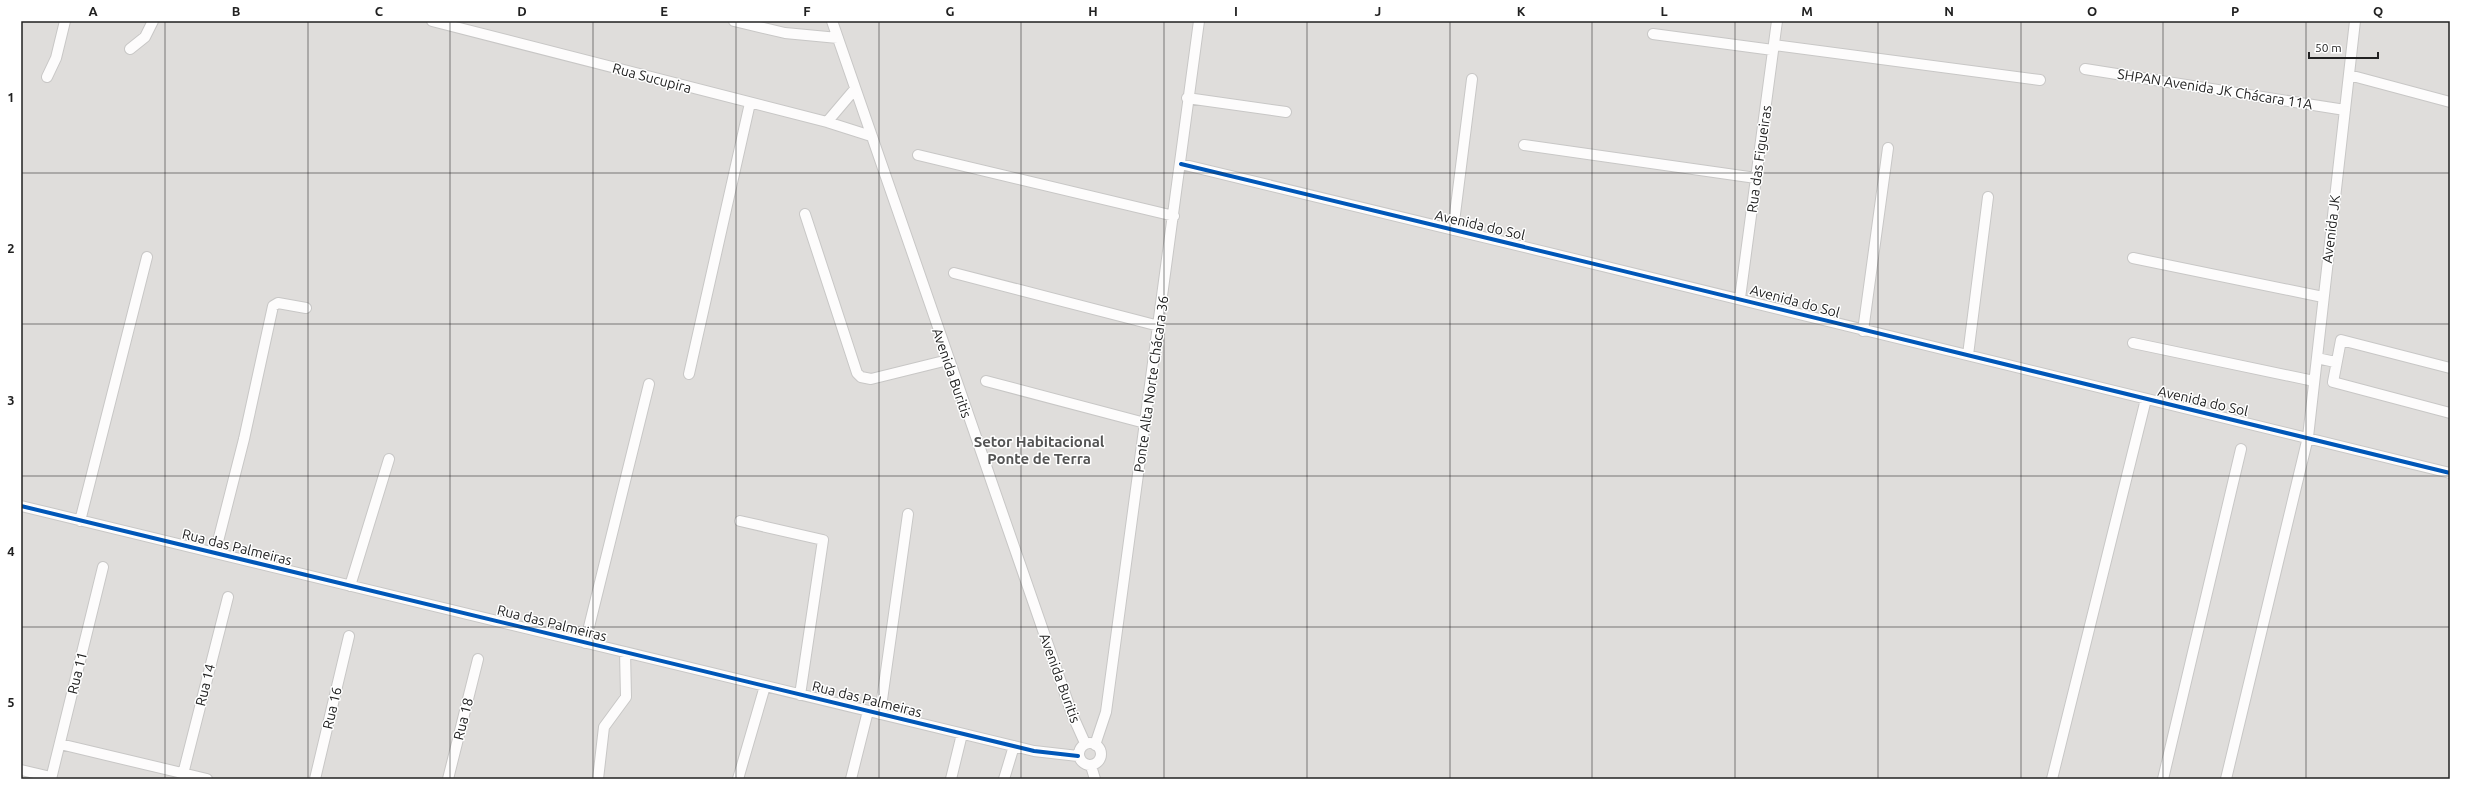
<svg xmlns="http://www.w3.org/2000/svg" width="2471" height="800" viewBox="0 0 2471 800" font-family="Ubuntu,sans-serif">
  <style>
    .residential { fill: #dfdddb }
    .lines { fill: none; stroke-linecap: round; stroke-linejoin: round }
    .minor-casing { stroke: #c8c7c6; stroke-width: 12 }
    .minor { stroke: #fdfcfc; stroke-width: 10 }
    .cycleway-casing { stroke: #fff; stroke-width: 6 }
    .cycleway { stroke: #0057b8; stroke-width: 4 }
    .grid { fill: none; stroke: #212121; stroke-width: 1; stroke-opacity: 0.55 }
    .labels { text-anchor: middle; stroke-width: 3; stroke-linejoin: round; paint-order: stroke }
    .street-label { font-size: 14px; fill: #212121; stroke: #fff }
    .neighbourhood-label { font-size: 15px; font-weight: bold; fill: #545454; stroke: #fff }
    .neatline { fill: none; stroke: #212121; stroke-width: 1.5 }
    .grid-label { font-size: 13px; text-anchor: middle; font-weight: bold; fill: #212121 }
  </style>
  <rect width="100%" height="100%" fill="#f0edea"/>
  <path class="residential" d="M 21,21 L 2450,21 L 2450,779 L 21,779 Z"/>
  <g class="lines">
    <defs>
      <path id="minor" d="M 432,21 L 827,122 L 871,136
        M 734,21 L 785,33 L 838,38
        M 832,21 L 1072,714 L 1085,743
        M 1653,34 L 1773,50
        M 1774,45 L 2040,80
        M 130,49 L 145,37 L 153,21
        M 2085,69 L 2345,110
        M 2349,75 L 2450,102
        M 47,77 L 56,58 L 65,21
        M 1187,98 L 1286,112
        M 827,122 L 855,89
        M 1524,145 L 1756,178
        M 918,155 L 1174,216
        M 1181,164 C 1604,267 2028,367 2450,473
        M 805,214 L 857,373 L 861,377 L 871,379 L 948,360
        M 1453,230 L 1472,79
        M 2133,258 L 2323,297
        M 954,273 L 1159,326
        M 1740,298 L 1777,21
        M 1863,331 L 1888,148
        M 2133,343 L 2314,381
        M 1968,355 L 1988,197
        M 2317,358 L 2335,362
        M 2450,368 L 2341,340 L 2333,382 L 2450,413
        M 689,374 L 750,103
        M 986,381 L 1145,423
        M 21,506 L 1034,751 L 1078,756
        M 80,521 L 147,257
        M 740,521 L 823,540 L 800,695
        M 215,553 L 244,439 L 273,306 L 278,303 L 306,308
        M 350,586 L 389,459
        M 585,643 L 649,384
        M 880,714 L 908,514
        M1079 754a11 11 0 1 1 22 0a11 11 0 1 1-22 0Z
        M 60,744 L 207,779
        M 1095,745 L 1106,712 L 1199,21
        M 1091,766 L 1095,779
        M 21,770 L 51,777
        M 183,774 L 228,597
        M 51,779 L 103,567
        M 315,779 L 349,636
        M 448,779 L 478,659
        M 598,779 L 604,727 L 626,697 L 625,652
        M 738,779 L 765,686
        M 851,779 L 868,711
        M 951,779 L 962,734
        M 1004,779 L 1014,746
        M 2052,779 L 2146,399
        M 2163,779 L 2241,449
        M 2226,779 L 2308,437 L 2355,21"/>
    </defs>
    <use href="#minor" class="minor-casing"/>
    <use href="#minor" class="minor"/>
    <defs>
      <path id="cycleway" d="M 1181,164 C 1604,267 2028,367 2450,473
        M 21,506 L 1034,751 L 1078,756"/>
    </defs>
    <use href="#cycleway" class="cycleway-casing"/>
    <use href="#cycleway" class="cycleway"/>
  </g>
  <path class="grid" d="M 165,21 L 165,779M 308,21 L 308,779M 450,21 L 450,779M 593,21 L 593,779M 736,21 L 736,779M 879,21 L 879,779M 1021,21 L 1021,779M 1164,21 L 1164,779M 1307,21 L 1307,779M 1450,21 L 1450,779M 1592,21 L 1592,779M 1735,21 L 1735,779M 1878,21 L 1878,779M 2021,21 L 2021,779M 2163,21 L 2163,779M 2306,21 L 2306,779M 21,173 L 2450,173M 21,324 L 2450,324M 21,476 L 2450,476M 21,627 L 2450,627"/>
  <g class="labels">
    <g class="street-label">
      <text transform="translate(652 78) rotate(15)" y="5">Rua Sucupira</text>
      <text transform="translate(2215 89) rotate(9)" y="5">SHPAN Avenida JK Chácara 11A</text>
      <text transform="translate(1759 159) rotate(-82)" y="5">Rua das Figueiras</text>
      <text transform="translate(1480 225) rotate(13)" y="5">Avenida do Sol</text>
      <text transform="translate(2331 229) rotate(-83)" y="5">Avenida JK</text>
      <text transform="translate(1795 301) rotate(15)" y="5">Avenida do Sol</text>
      <text transform="translate(952 373) rotate(71)" y="5">Avenida Buritis</text>
      <text transform="translate(1151 384) rotate(-82)" y="5">Ponte Alta Norte Chácara 36</text>
      <text transform="translate(2203 401) rotate(13)" y="5">Avenida do Sol</text>
      <text transform="translate(237 547) rotate(14)" y="5">Rua das Palmeiras</text>
      <text transform="translate(552 623) rotate(14)" y="5">Rua das Palmeiras</text>
      <text transform="translate(77 673) rotate(-76)" y="5">Rua 11</text>
      <text transform="translate(1060 678) rotate(70)" y="5">Avenida Buritis</text>
      <text transform="translate(205 685) rotate(-76)" y="5">Rua 14</text>
      <text transform="translate(867 699) rotate(14)" y="5">Rua das Palmeiras</text>
      <text transform="translate(332 708) rotate(-77)" y="5">Rua 16</text>
      <text transform="translate(463 719) rotate(-76)" y="5">Rua 18</text>
    </g>
    <g class="neighbourhood-label">
      <text x="1039" y="447">Setor Habitacional<tspan x="1039" dy="17">Ponte de Terra</tspan></text>
    </g>
  </g>
  <rect width="2471" height="800" fill="none" stroke="#ffffff" stroke-width="44"/>
  <path d="M2309 52v6h69v-6" fill="none" stroke="#212121" stroke-width="2"/>
  <text x="2315" y="52" font-size="12" fill="#212121" stroke="#ffffff" stroke-width="3" paint-order="stroke">50 m</text>
  <rect x="22" y="22" width="2427" height="756" class="neatline"/>
  <g class="grid-label">
    <text x="93" y="16">A</text>
    <text x="236" y="16">B</text>
    <text x="379" y="16">C</text>
    <text x="522" y="16">D</text>
    <text x="664" y="16">E</text>
    <text x="807" y="16">F</text>
    <text x="950" y="16">G</text>
    <text x="1093" y="16">H</text>
    <text x="1236" y="16">I</text>
    <text x="1378" y="16">J</text>
    <text x="1521" y="16">K</text>
    <text x="1664" y="16">L</text>
    <text x="1807" y="16">M</text>
    <text x="1949" y="16">N</text>
    <text x="2092" y="16">O</text>
    <text x="2235" y="16">P</text>
    <text x="2378" y="16">Q</text>
    <text x="11" y="102">1</text>
    <text x="11" y="253">2</text>
    <text x="11" y="405">3</text>
    <text x="11" y="556">4</text>
    <text x="11" y="707">5</text>
  </g>
</svg>
